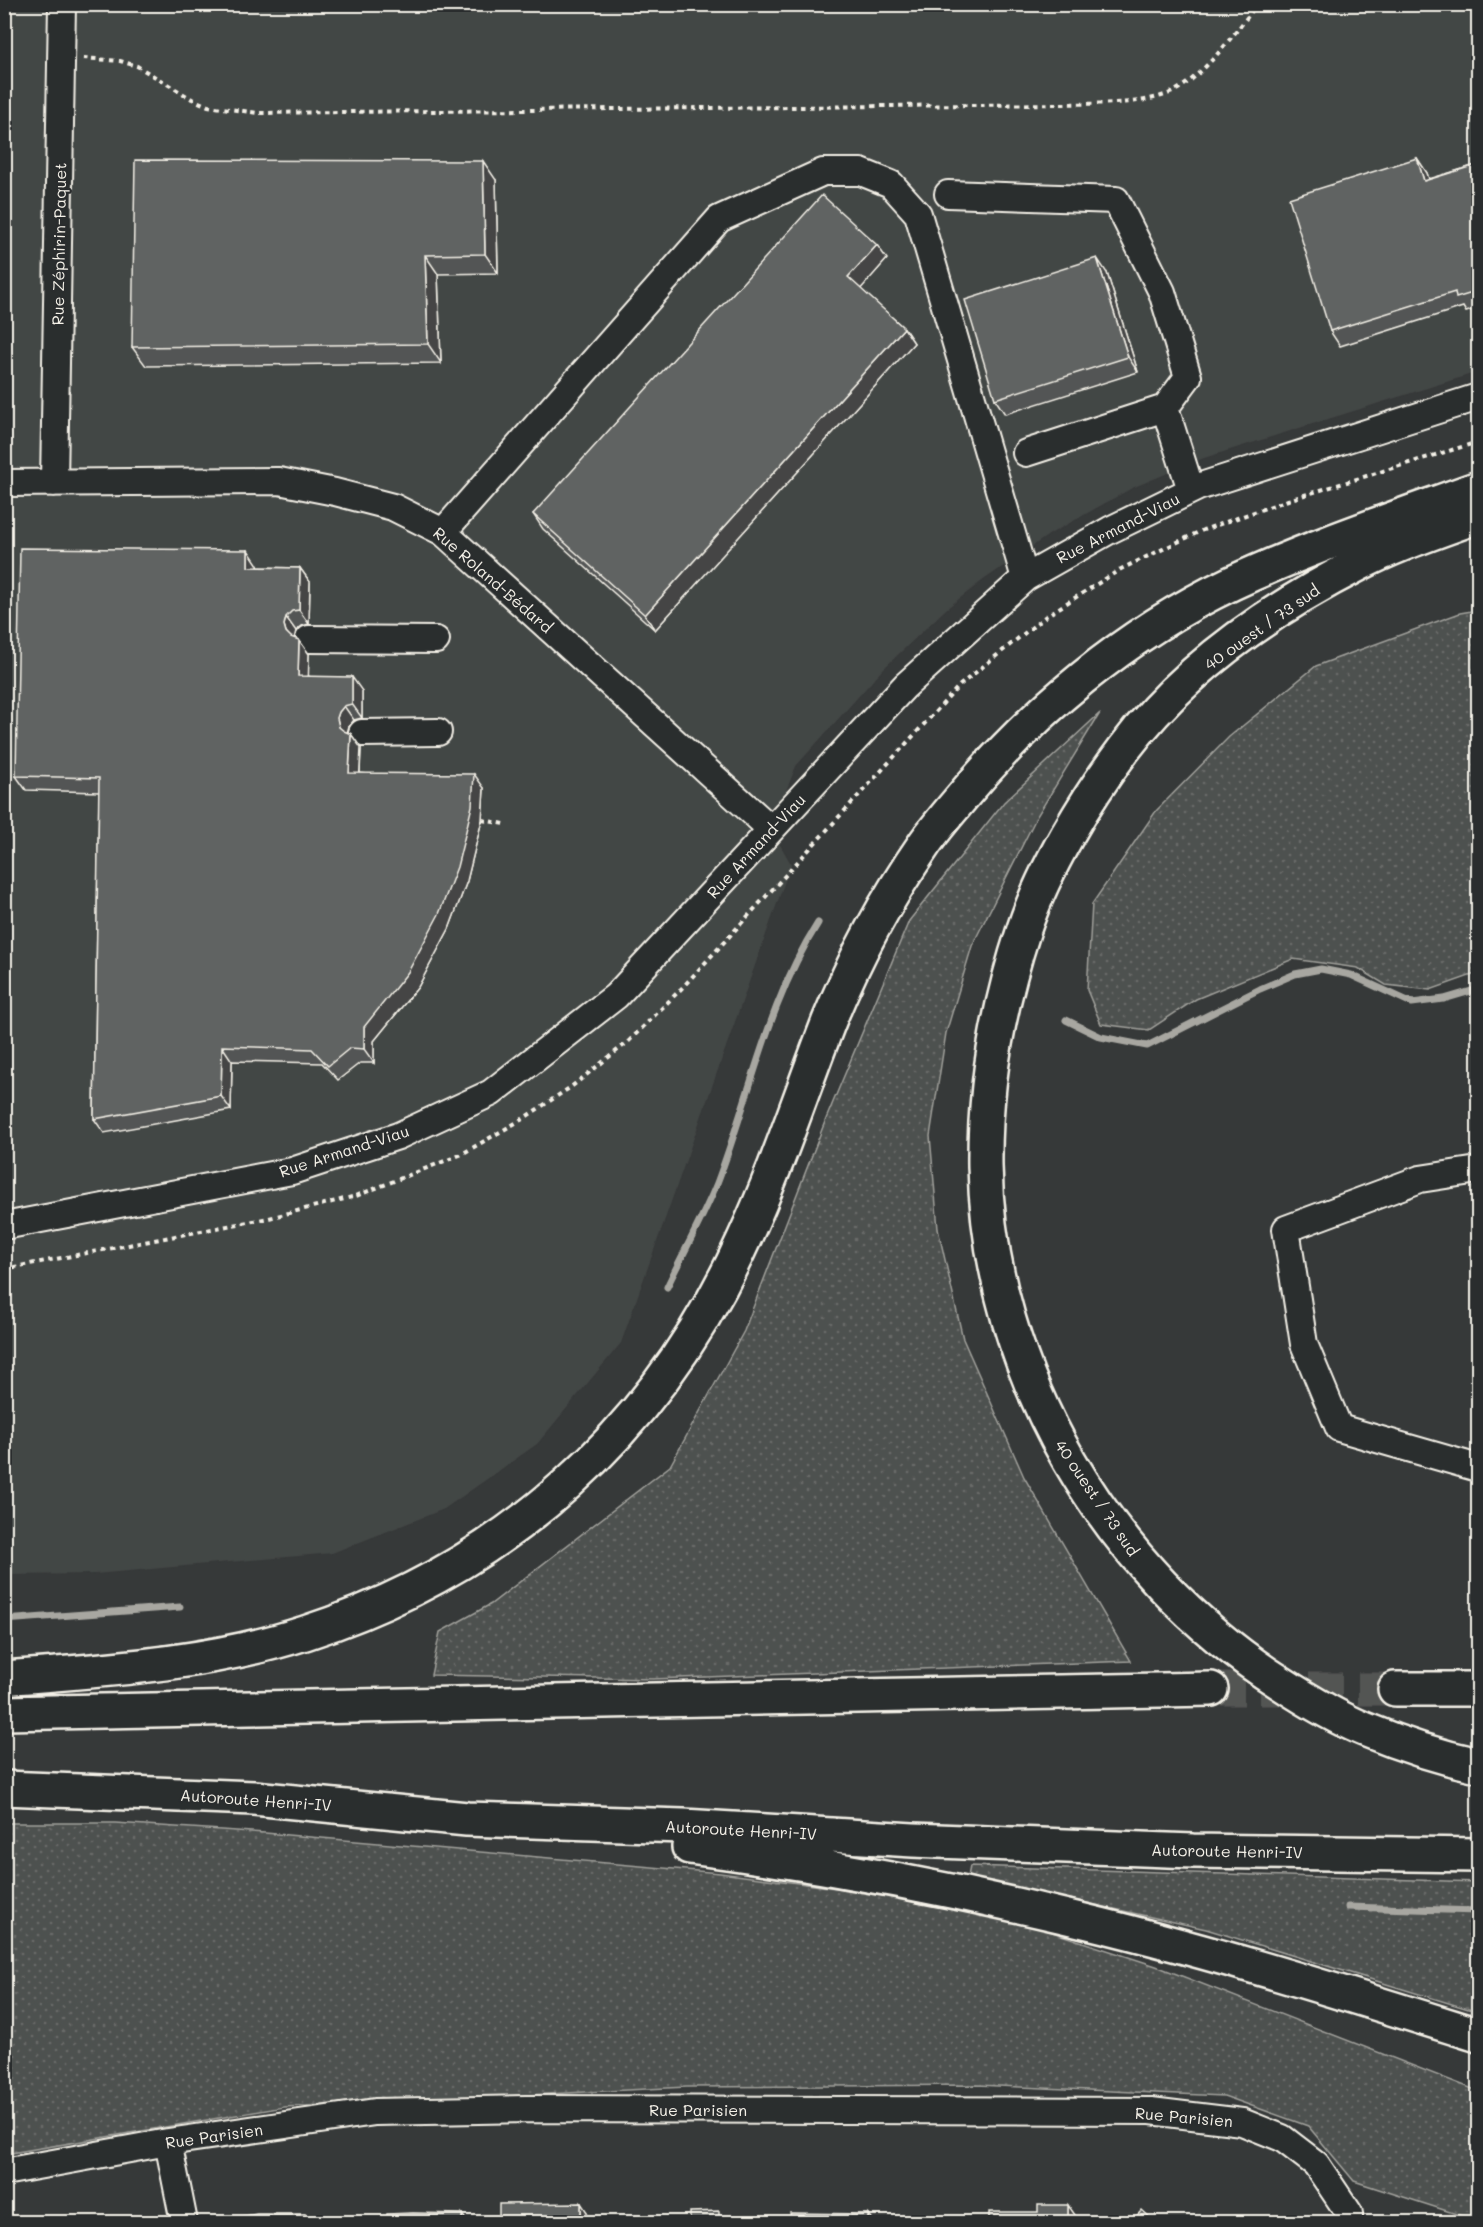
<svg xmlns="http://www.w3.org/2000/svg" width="1483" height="2227" viewBox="0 0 1483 2227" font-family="Mali,sans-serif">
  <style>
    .built { fill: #434645 }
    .grass { fill: url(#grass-dots); stroke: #a1a19c; stroke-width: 1.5 }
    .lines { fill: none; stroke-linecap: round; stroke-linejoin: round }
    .stream { stroke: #a8a7a1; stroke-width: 7 }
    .highway-tunnel { stroke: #525553; stroke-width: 33; stroke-dasharray: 33 16; stroke-linecap: butt }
    .minor-casing { stroke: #f4f1e8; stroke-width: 30 }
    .highway-casing { stroke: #f4f1e8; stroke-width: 38 }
    .path { stroke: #f4f1e8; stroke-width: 4; stroke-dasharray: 4.5 4.5; stroke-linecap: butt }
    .minor { stroke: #2a2d2e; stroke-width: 26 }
    .highway { stroke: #2a2d2e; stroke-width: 33 }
    .wall { fill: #535554; stroke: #f4f1e8; stroke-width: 1.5 }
    .shaded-wall { fill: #444545; stroke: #f4f1e8; stroke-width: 1.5 }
    .building { fill: #616362; stroke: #f4f1e8; stroke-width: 1.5 }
    .labels { text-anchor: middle; stroke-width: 4.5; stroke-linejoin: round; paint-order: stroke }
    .street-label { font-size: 16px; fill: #f4f1e8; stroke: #2a2d2e }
  </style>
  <defs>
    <pattern id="grass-dots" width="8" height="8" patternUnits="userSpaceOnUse" patternTransform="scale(1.5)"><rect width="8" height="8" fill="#4e514f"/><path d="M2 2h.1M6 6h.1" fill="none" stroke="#686a68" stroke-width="1.8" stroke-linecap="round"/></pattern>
  </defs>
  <rect width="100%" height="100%" fill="#363939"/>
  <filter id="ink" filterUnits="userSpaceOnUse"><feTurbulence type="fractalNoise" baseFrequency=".0167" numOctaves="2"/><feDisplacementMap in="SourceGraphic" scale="12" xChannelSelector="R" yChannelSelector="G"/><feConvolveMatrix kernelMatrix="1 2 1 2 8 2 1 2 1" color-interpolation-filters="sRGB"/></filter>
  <g filter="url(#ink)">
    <path class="built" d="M 4,5 L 1478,5 L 1478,372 L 1204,458 L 1132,488 L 1050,534 L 982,581 L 946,609 L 883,669 L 796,766 L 771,829 L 791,864 L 621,1343 L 537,1444 L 444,1509 L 332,1553 L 95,1574 L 5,1575 Z"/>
    <path class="grass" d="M 1478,610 L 1478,973 L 1430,990 L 1386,985 L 1358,968 L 1293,959 L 1196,999 L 1149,1030 L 1101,1024 L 1087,990 L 1092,904 L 1156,811 L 1229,737 L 1316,666 L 1460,613 Z
      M 1100,713 L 1037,816 L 972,946 L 946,1033 L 930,1136 L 938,1229 L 963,1339 L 1024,1477 L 1131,1661 L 653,1679 L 431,1675 L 440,1632 L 491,1604 L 670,1466 L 744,1331 L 826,1119 L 909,921 L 1004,802 Z
      M 5,1823 L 115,1823 L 265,1833 L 720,1873 L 969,1905 L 1156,1966 L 1478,2091 L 1478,2221 L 1354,2181 L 1308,2126 L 1224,2096 L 977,2085 L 687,2087 L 284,2107 L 5,2154 Z
      M 970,1866 L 1478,1882 L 1478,2012 L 1206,1929 L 968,1877 Z"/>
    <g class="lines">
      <path class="stream" d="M 1066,1020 L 1101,1037 L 1147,1046 L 1260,989 L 1295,974 L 1321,969 L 1351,975 L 1412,1003 L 1444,999 L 1478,989
        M 667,1287 C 683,1253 703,1218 717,1183 C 750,1097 768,1001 818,923
        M 4,1620 L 180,1607
        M 1348,1907 L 1478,1911"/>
      <path class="highway-tunnel" d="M 1211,1689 L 1395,1689"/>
      <defs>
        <path id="minor" d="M 948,194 L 1116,200 L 1162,292 L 1188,377 L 1165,408
          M 1026,453 L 1165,408 L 1191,490
          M 4,483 L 279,481 L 335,492 L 393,507 L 443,532 L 771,829
          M 54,483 L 62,4
          M 443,532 L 719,219 L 823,172 L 861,172 L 891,184 L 918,214 L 1025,578
          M 309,639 L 436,640
          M 362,733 L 438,732
          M 1478,1170 L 1420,1179 L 1286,1229 L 1304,1344 L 1339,1428 L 1478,1468
          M 4,1226 L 292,1171 L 398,1136 L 491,1093 L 616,996 L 905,686 L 1025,578 L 1110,530 L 1198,487 L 1478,397
          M 168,2142 L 184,2222
          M 4,2172 L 168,2142 L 375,2112 L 526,2109 L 1151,2111 L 1242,2122 L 1282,2138 L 1316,2164 L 1349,2213 L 1349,2222"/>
        <path id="highway" d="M 1478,516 C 1438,531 1397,544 1359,564 C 1271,609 1183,670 1124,749 C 1086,799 1044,869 1024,929 C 999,1005 984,1087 985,1166 C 989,1374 1108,1573 1281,1683 C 1307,1700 1335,1717 1364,1729 C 1400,1744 1440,1757 1478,1765
          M 4,1678 C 105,1670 209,1664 305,1633 C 506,1568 657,1431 744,1239 C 777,1168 801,1093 829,1021 C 854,959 887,898 925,843 C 935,829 946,816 957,803 C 1032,712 1125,634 1232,583 C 1312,546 1396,518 1478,488
          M 1395,1689 L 1478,1689
          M 4,1713 L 1211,1689
          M 4,1788 L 254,1798 L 467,1819 L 683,1826 L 913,1840 L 1193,1851 L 1478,1855
          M 689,1847 C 813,1863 937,1886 1059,1915 C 1201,1948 1340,1992 1478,2035"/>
      </defs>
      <use href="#minor" class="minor-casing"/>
      <use href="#highway" class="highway-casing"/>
      <path class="path" d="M 83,58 L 120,61 L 137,66 L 192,99 L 208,106 L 258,113 L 1063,104 C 1097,103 1137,106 1170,93 C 1200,81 1237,31 1257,4
        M 482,820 L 505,824
        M 4,1269 L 269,1218 L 356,1196 L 460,1155 L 521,1120 L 571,1087 L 628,1042 L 681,989 L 960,685 L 1046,616 L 1121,569 L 1203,530 L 1288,500 L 1478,442"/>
      <use href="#minor" class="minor"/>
      <use href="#highway" class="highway"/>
    </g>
    <path class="wall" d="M 1417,158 L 1427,173 L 1429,179 L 1479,164 L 1479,308 L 1466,312 L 1463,307 L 1340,346 L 1330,331 Z
      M 496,180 L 498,273 L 438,274 L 441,363 L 146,366 L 132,347 Z
      M 887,259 L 860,289 L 904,328 L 914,343 L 655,630 L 543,529 L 533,514 Z
      M 1107,273 L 1138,372 L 1005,414 L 995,399 Z
      M 258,565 L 258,567 L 300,568 L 310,582 L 309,624 L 302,626 L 296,631 L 294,638 L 299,640 L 309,654 L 308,676 L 362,691 L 362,718 L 354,720 L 349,726 L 347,732 L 351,734 L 361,748 L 360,773 L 484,788 L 482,820 L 467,881 L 449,929 L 418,987 L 374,1041 L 374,1063 L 360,1063 L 338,1080 L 322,1063 L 232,1061 L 231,1110 L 104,1133 L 94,1119 L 99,792 L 26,790 L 16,776 Z"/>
    <path class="shaded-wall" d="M 1417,158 L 1427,173 L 1434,195 L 1424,181 Z
      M 483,161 L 496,180 L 498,273 L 485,254 Z
      M 877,245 L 887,259 L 858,292 L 848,277 Z
      M 425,255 L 438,274 L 441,363 L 428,344 Z
      M 1097,258 L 1107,273 L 1138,372 L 1128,357 Z
      M 904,328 L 914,343 L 655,630 L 645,615 Z
      M 248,550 L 258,565 L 258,581 L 248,567 Z
      M 300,568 L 310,582 L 309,624 L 299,610 Z
      M 286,617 L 296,631 L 294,639 L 296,646 L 286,632 L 284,625 Z
      M 299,640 L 309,654 L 308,690 L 298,676 Z
      M 352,677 L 362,691 L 362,718 L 352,704 Z
      M 344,706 L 354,720 L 349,726 L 347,733 L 349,741 L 339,727 L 337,718 L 339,712 Z
      M 351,734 L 361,748 L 359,787 L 349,773 Z
      M 474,774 L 484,788 L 482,820 L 467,881 L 449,929 L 418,987 L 374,1041 L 374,1063 L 364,1049 L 364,1027 Z
      M 222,1046 L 232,1061 L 231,1110 L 221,1096 Z
      M 581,2203 L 587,2212 L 587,2223 L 581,2223 Z
      M 1068,2205 L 1075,2215 L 1075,2223 L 1068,2223 Z
      M 462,2214 L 468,2223 L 462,2221 Z
      M 868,2214 L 874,2223 L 868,2221 Z"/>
    <path class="building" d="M 1417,158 L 1424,181 L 1479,164 L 1479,291 L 1456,298 L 1455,292 L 1330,331 L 1289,198 Z
      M 135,160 L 483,161 L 485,254 L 425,255 L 428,344 L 132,347 Z
      M 822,195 L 877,245 L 848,277 L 904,328 L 645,615 L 533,514 Z
      M 1097,258 L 1128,357 L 995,399 L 965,300 Z
      M 20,548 L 248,550 L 248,567 L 300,568 L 299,610 L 292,611 L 286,617 L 284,625 L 286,632 L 291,637 L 299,640 L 298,676 L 352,677 L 352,704 L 344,706 L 339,712 L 337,718 L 339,727 L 344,731 L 351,734 L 349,773 L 474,774 L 472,806 L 466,831 L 457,867 L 439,914 L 408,972 L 364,1027 L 364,1049 L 350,1048 L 328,1066 L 312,1049 L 222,1046 L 221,1096 L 94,1119 L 99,778 L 16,776 Z
      M 581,2203 L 581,2223 L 222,2223 L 221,2220 L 257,2214 L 305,2214 L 305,2219 L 387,2219 L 387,2214 L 413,2213 L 462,2214 L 462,2221 L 499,2221 L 499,2204 Z
      M 1038,2205 L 1068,2205 L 1068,2223 L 672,2223 L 690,2222 L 690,2212 L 719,2211 L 719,2216 L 791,2218 L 790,2213 L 868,2214 L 868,2221 L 989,2220 L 989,2212 L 1038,2212 Z
      M 1142,2210 L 1156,2223 L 1130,2223 Z"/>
  </g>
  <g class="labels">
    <g class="street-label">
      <text transform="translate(59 244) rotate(-89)" y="6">Rue Zéphirin-Paquet</text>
      <text transform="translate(1118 528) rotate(-27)" y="6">Rue Armand-Viau</text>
      <text transform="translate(493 580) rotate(41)" y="6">Rue Roland-Bédard</text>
      <text transform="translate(1262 627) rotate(-35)" y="6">40 ouest / 73 sud</text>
      <text transform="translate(756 846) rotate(-47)" y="6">Rue Armand-Viau</text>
      <text transform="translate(344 1151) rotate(-18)" y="6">Rue Armand-Viau</text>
      <text transform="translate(1097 1498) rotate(56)" y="6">40 ouest / 73 sud</text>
      <text transform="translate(256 1800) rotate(4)" y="6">Autoroute Henri-IV</text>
      <text transform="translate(741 1830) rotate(3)" y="6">Autoroute Henri-IV</text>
      <text transform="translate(1227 1851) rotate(1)" y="6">Autoroute Henri-IV</text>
      <text x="698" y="2116">Rue Parisien</text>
      <text transform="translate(1184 2117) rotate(5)" y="6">Rue Parisien</text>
      <text transform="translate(214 2136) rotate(-8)" y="6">Rue Parisien</text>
    </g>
  </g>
  <rect width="1483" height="2227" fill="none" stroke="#2a2d2e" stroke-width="24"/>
  <rect x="12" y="12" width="1459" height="2203" fill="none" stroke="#f4f1e8" stroke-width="2" filter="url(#ink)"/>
</svg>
